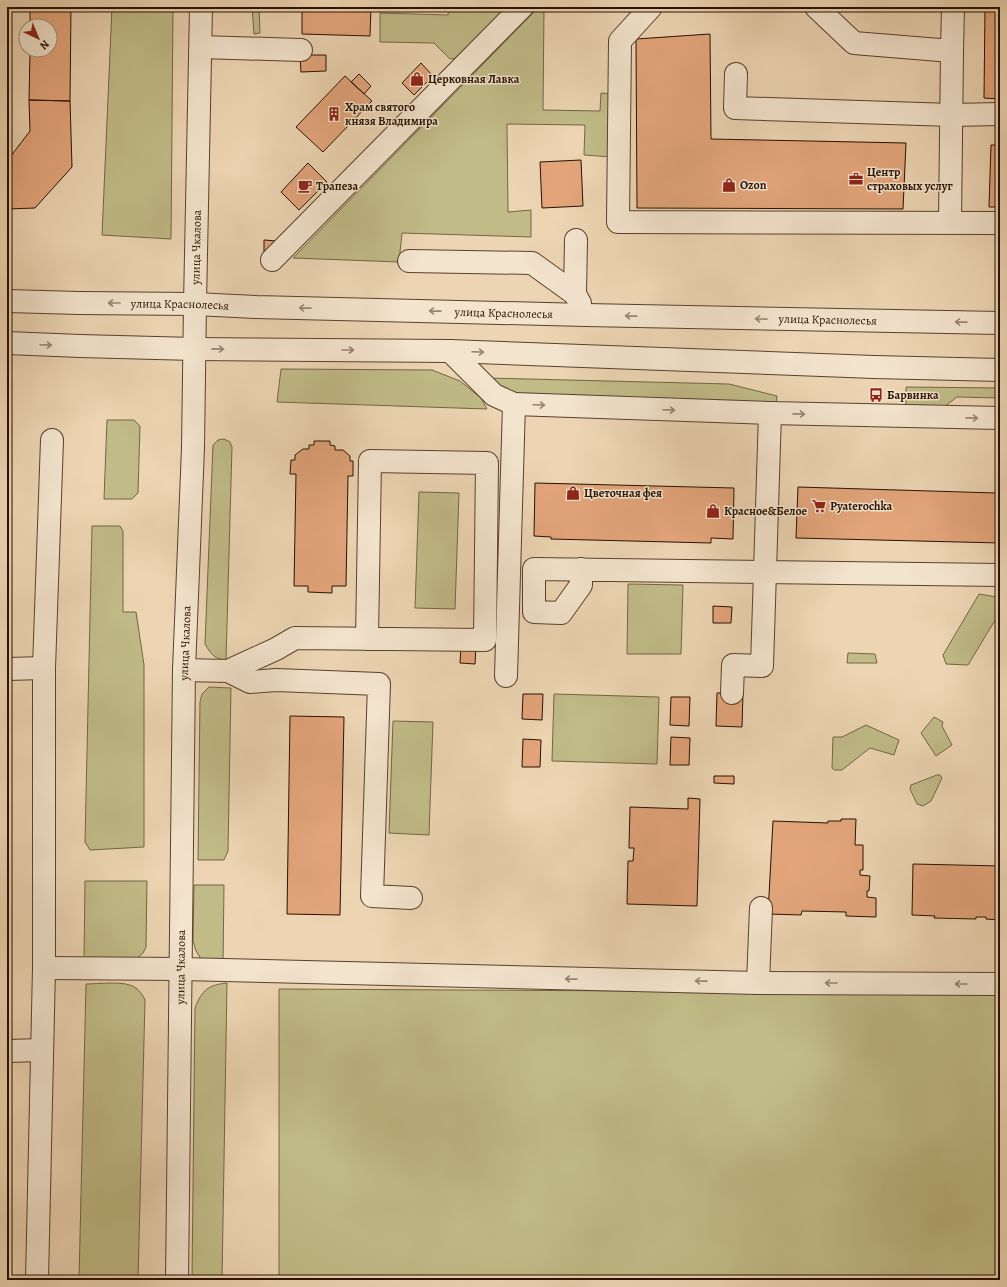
<svg xmlns="http://www.w3.org/2000/svg" width="1007" height="1287" viewBox="0 0 1007 1287" font-family="Alegreya,serif">
  <style>
    .green { fill: #c0bb87; stroke: #736644 }
    .building { fill: #e4a57b; stroke: #261000 }
    .lines { fill: none; stroke-linecap: round; stroke-linejoin: round }
    .minor-casing { stroke: #58412d; stroke-width: 24 }
    .minor { stroke: #f3e4ce; stroke-width: 22 }
    .oneway { stroke: #978571 }
    .labels { text-anchor: middle; stroke-width: 3; stroke-linejoin: round; paint-order: stroke }
    .poi-label { font-size: 12px; font-weight: bold; fill: #261000; stroke: #f3e4ce; text-anchor: start }
    .street-label { font-size: 12px; fill: #261000; stroke: #f3e4ce }
  </style>
  <rect width="100%" height="100%" fill="#edd5b3"/>
  <filter id="stains"><feTurbulence type="fractalNoise" baseFrequency=".005" numOctaves="4"/><feColorMatrix values="0 0 0 0 .2 0 0 0 0 .09 0 0 0 0 .02 0 0 0 .5 -.17"/></filter>
  <radialGradient id="worn" r=".72"><stop offset=".6" stop-color="#630" stop-opacity="0"/><stop offset="1" stop-color="#630" stop-opacity=".3"/></radialGradient>
  <path class="green" d="M 112,7 L 173,7 L 171,239 L 102,235 Z
    M 252,7 L 259,7 L 260,33 L 254,34 Z
    M 449,7 L 509,7 L 457,58 L 450,59 L 434,43 L 380,42 L 380,13 L 448,15 Z
    M 539,7 L 544,7 L 543,110 L 600,111 L 601,93 L 614,94 L 612,157 L 584,155 L 585,125 L 507,124 L 508,212 L 531,210 L 531,237 L 402,233 L 399,262 L 293,258 Z
    M 281,369 L 432,370 L 460,381 L 481,398 L 487,409 L 277,402 Z
    M 488,378 L 729,384 L 777,396 L 776,404 L 521,399 Z
    M 906,387 L 1000,388 L 1000,398 L 957,397 L 943,408 L 906,407 Z
    M 107,420 L 134,420 L 140,426 L 138,493 L 132,499 L 104,499 Z
    M 224,439 L 230,442 L 232,447 L 226,660 C 214,659 211,654 205,644 L 213,445 L 218,440 Z
    M 419,492 L 459,493 L 455,609 L 415,608 Z
    M 92,526 L 120,526 L 123,531 L 123,612 L 136,612 L 144,665 L 144,847 L 90,850 L 85,842 Z
    M 628,584 L 683,585 L 681,654 L 627,654 Z
    M 979,594 L 997,597 L 1000,602 L 1000,612 L 968,665 L 946,664 L 943,655 Z
    M 848,653 L 875,654 L 877,663 L 847,663 Z
    M 209,687 L 231,688 L 228,851 L 224,860 L 198,860 L 200,702 L 202,694 Z
    M 554,694 L 659,697 L 657,764 L 552,761 Z
    M 934,717 L 943,722 L 942,726 L 952,745 L 936,756 L 921,733 Z
    M 393,721 L 433,722 L 429,835 L 389,833 Z
    M 866,725 L 899,740 L 894,755 L 870,748 L 842,770 L 834,770 L 832,768 L 833,737 L 842,737 Z
    M 937,775 L 940,775 L 942,778 L 931,801 L 923,806 L 917,804 L 910,789 L 911,785 Z
    M 85,881 L 147,881 L 146,947 L 143,953 L 135,960 L 84,960 Z
    M 194,885 L 224,885 L 223,964 L 201,959 L 196,951 L 193,941 Z
    M 227,983 L 222,1280 L 192,1280 L 195,1008 C 202,990 208,985 227,983 Z
    M 86,984 C 98,984 126,980 136,988 C 140,991 143,995 145,1000 L 138,1280 L 79,1280 Z
    M 279,989 L 1000,993 L 1000,1280 L 279,1280 Z"/>
  <path class="building" d="M 30,7 L 71,7 L 70,101 L 29,100 L 30,50 L 50,50 L 50,26 L 30,26 Z
    M 302,7 L 371,7 L 370,36 L 302,34 Z
    M 869,7 L 914,7 L 914,10 L 869,10 Z
    M 985,7 L 1000,7 L 1000,99 L 984,98 Z
    M 710,34 L 711,139 L 906,143 L 903,209 L 637,208 L 636,39 Z
    M 300,55 L 326,55 L 326,71 L 301,72 Z
    M 421,63 L 433,76 L 414,95 L 402,83 Z
    M 359,74 L 371,86 L 364,94 L 351,82 Z
    M 345,76 L 372,101 L 323,152 L 296,127 Z
    M 29,100 L 70,101 L 72,167 L 35,208 L 7,209 L 7,161 L 30,131 Z
    M 991,145 L 1000,145 L 1000,207 L 989,207 Z
    M 581,160 L 583,206 L 542,208 L 540,162 Z
    M 308,163 L 327,182 L 299,210 L 281,192 Z
    M 264,240 L 277,241 L 264,253 Z
    M 314,441 L 330,441 L 330,445 L 335,446 L 335,450 L 343,450 L 350,456 L 350,461 L 353,461 L 353,476 L 348,476 L 346,586 L 332,586 L 332,593 L 308,592 L 308,586 L 294,586 L 296,474 L 290,474 L 291,460 L 295,460 L 295,455 L 303,449 L 309,449 L 309,445 L 314,445 Z
    M 535,483 L 734,488 L 733,539 L 711,538 L 711,543 L 551,539 L 551,537 L 534,536 Z
    M 798,487 L 996,493 L 996,489 L 1000,489 L 1000,543 L 796,538 Z
    M 713,606 L 732,607 L 731,623 L 713,623 Z
    M 461,646 L 476,646 L 475,664 L 460,663 Z
    M 717,693 L 743,693 L 742,727 L 716,726 Z
    M 523,694 L 543,694 L 542,720 L 522,719 Z
    M 671,697 L 690,697 L 689,726 L 670,725 Z
    M 290,716 L 344,717 L 340,915 L 287,914 Z
    M 671,737 L 690,738 L 689,765 L 670,765 Z
    M 523,739 L 541,740 L 540,767 L 522,767 Z
    M 714,776 L 734,776 L 734,784 L 714,783 Z
    M 688,798 L 700,799 L 697,906 L 627,904 L 628,861 L 633,861 L 634,848 L 629,848 L 630,807 L 688,809 Z
    M 841,819 L 856,819 L 855,845 L 863,845 L 863,870 L 860,870 L 860,875 L 870,876 L 869,891 L 867,891 L 867,897 L 876,898 L 876,917 L 846,916 L 846,912 L 802,911 L 801,915 L 768,914 L 773,821 L 828,823 L 828,821 L 841,821 Z
    M 913,864 L 1000,866 L 1000,920 L 986,919 L 986,917 L 976,917 L 976,919 L 934,918 L 935,916 L 912,915 Z"/>
  <g class="lines">
    <defs>
      <g id="minor">
        <path d="M 651,7 L 620,41 L 618,222 L 1000,223"/>
        <path d="M 816,7 L 854,43 L 952,51 L 953,7"/>
        <path d="M 201,47 L 301,50"/>
        <path d="M 736,74 L 735,108 L 952,115 L 1000,114"/>
        <path d="M 950,222 L 952,51"/>
        <path d="M 576,240 L 575,294 L 580,303"/>
        <path d="M 272,260 L 522,7"/>
        <path d="M 409,261 L 532,263 L 575,294"/>
        <path id="s1" d="M 7,301 L 79,303 L 195,304 L 256,307 L 586,315 L 1000,323"/>
        <path d="M 7,343 L 80,346 L 194,349 L 450,351 L 874,367 L 1000,370"/>
        <path d="M 450,351 L 494,395 L 514,404 L 770,413 L 1000,418"/>
        <path d="M 581,569 L 581,585 L 561,613 L 534,612 L 534,569 L 1000,575"/>
        <path d="M 7,669 L 44,668"/>
        <path d="M 184,670 L 228,671 L 276,649 L 295,638 L 485,640 L 487,463 L 370,461 L 367,639"/>
        <path d="M 228,671 L 250,682 L 276,680 L 379,684 L 372,896 L 411,898"/>
        <path d="M 506,676 L 514,404"/>
        <path d="M 732,693 L 733,665 L 762,666 L 770,413"/>
        <path d="M 44,968 L 181,969 L 758,983 L 1000,984"/>
        <path d="M 758,983 L 761,908"/>
        <path d="M 7,1051 L 42,1050"/>
        <path d="M 37,1280 L 44,968 L 44,668 L 52,440"/>
        <path id="s2" d="M 177,1280 L 184,670 L 193,448 L 195,304 L 201,7"/>
      </g>
    </defs>
    <use href="#minor" class="minor-casing"/>
    <use href="#minor" class="minor"/>
  </g>
  <defs><path id="oneway-shaft" d="M-6 0H5M1.5-3L5.5 0L1.5 3" fill="none" stroke-width="1.6" stroke-linecap="round" stroke-linejoin="round"/></defs>
  <g class="oneway">
    <use href="#oneway-shaft" transform="translate(114 303) rotate(-180)"/>
    <use href="#oneway-shaft" transform="translate(305 308) rotate(-179)"/>
    <use href="#oneway-shaft" transform="translate(435 311) rotate(-179)"/>
    <use href="#oneway-shaft" transform="translate(631 316) rotate(-179)"/>
    <use href="#oneway-shaft" transform="translate(761 319) rotate(-179)"/>
    <use href="#oneway-shaft" transform="translate(961 322) rotate(-179)"/>
    <use href="#oneway-shaft" transform="translate(46 345) rotate(2)"/>
    <use href="#oneway-shaft" transform="translate(218 349) rotate(1)"/>
    <use href="#oneway-shaft" transform="translate(348 350)"/>
    <use href="#oneway-shaft" transform="translate(478 352) rotate(2)"/>
    <use href="#oneway-shaft" transform="translate(539 405) rotate(2)"/>
    <use href="#oneway-shaft" transform="translate(669 410) rotate(2)"/>
    <use href="#oneway-shaft" transform="translate(799 414) rotate(1)"/>
    <use href="#oneway-shaft" transform="translate(972 418) rotate(1)"/>
    <use href="#oneway-shaft" transform="translate(571 979) rotate(-179)"/>
    <use href="#oneway-shaft" transform="translate(701 981) rotate(-179)"/>
    <use href="#oneway-shaft" transform="translate(831 983) rotate(-180)"/>
    <use href="#oneway-shaft" transform="translate(961 984) rotate(-180)"/>
  </g>
  <defs>
    <symbol id="shop-bare" viewBox="-9 -9 18 18"><path d="M-5-2.5h2.3a2.7 3.5 0 0 1 5.4 0H5L5.5 6h-11ZM-1.5-2.5h3a1.5 2.3 0 0 0-3 0Z" fill="#8f2418" stroke="#f3e4ce" stroke-width="2.5" paint-order="stroke"/></symbol>
    <symbol id="building-bare" viewBox="-9 -9 18 18"><path d="M-4-6H4V6H1V3H-1V6H-4ZM-2.5-4.3h1.7v1.8h-1.7ZM.8-4.3h1.7v1.8H.8ZM-2.5-1h1.7V.8h-1.7ZM.8-1h1.7V.8H.8Z" fill="#8f2418" stroke="#f3e4ce" stroke-width="2.5" paint-order="stroke"/></symbol>
    <symbol id="office-bare" viewBox="-9 -9 18 18"><path d="M-6-3h4V-5.5h4V-3h4V5H-6ZM-1-4.5V-3h2v-1.5ZM-6 0V1H6V0Z" fill="#8f2418" stroke="#f3e4ce" stroke-width="2.5" paint-order="stroke"/></symbol>
    <symbol id="cafe-bare" viewBox="-9 -9 18 18"><path d="M-5.5-4.5H6V0H3Q3 3.5 0 3.5H-2.5Q-5.5 3.5-5.5 0ZM3-3.2v2h1.7v-2ZM-6 4.5H4V6H-6Z" fill="#8f2418" stroke="#f3e4ce" stroke-width="2.5" paint-order="stroke"/></symbol>
    <symbol id="bus-bare" viewBox="-9 -9 18 18"><path d="M-5-6H5V4H4V6H2V4H-2V6H-4V4H-5ZM-3.5-4V0h7V-4ZM-3.5 1.2v1.5H-2V1.2ZM2 1.2v1.5H3.5V1.2Z" fill="#8f2418" stroke="#f3e4ce" stroke-width="2.5" paint-order="stroke"/></symbol>
    <symbol id="supermarket-bare" viewBox="-9 -9 18 18"><path d="M-6-5.5h2.5l.6 2H6L4.5 2H-2.5L-4.4-4H-6ZM-1.5 3.2a1.3 1.3 0 1 0 .1 0ZM3 3.2a1.3 1.3 0 1 0 .1 0Z" fill="#8f2418" stroke="#f3e4ce" stroke-width="2.5" paint-order="stroke"/></symbol>
  </defs>
  <g fill-rule="evenodd">
    <use href="#shop-bare" x="407" y="69" width="20" height="20"/>
    <use href="#building-bare" x="324" y="104" width="20" height="20"/>
    <use href="#office-bare" x="846" y="169" width="20" height="20"/>
    <use href="#shop-bare" x="719" y="175" width="20" height="20"/>
    <use href="#cafe-bare" x="295" y="176" width="20" height="20"/>
    <use href="#bus-bare" x="866" y="385" width="20" height="20"/>
    <use href="#shop-bare" x="563" y="483" width="20" height="20"/>
    <use href="#supermarket-bare" x="809" y="496" width="20" height="20"/>
    <use href="#shop-bare" x="703" y="501" width="20" height="20"/>
  </g>
  <g class="labels">
    <g class="poi-label">
      <text x="428" y="83">Церковная Лавка</text>
      <text x="345" y="111">Храм святого<tspan x="345" dy="14">князя Владимира</tspan></text>
      <text x="867" y="176">Центр<tspan x="867" dy="14">страховых услуг</tspan></text>
      <text x="740" y="189">Ozon</text>
      <text x="316" y="190">Трапеза</text>
      <text x="887" y="399">Барвинка</text>
      <text x="584" y="497">Цветочная фея</text>
      <text x="830" y="510">Pyaterochka</text>
      <text x="724" y="515">Красное&amp;Белое</text>
    </g>
    <g class="street-label">
      <text dy="4" stroke="none"><textPath href="#s2" startOffset="1033">улица Чкалова</textPath></text>
      <text dy="4" stroke="none"><textPath href="#s1" startOffset="173">улица Краснолесья</textPath></text>
      <text dy="4" stroke="none"><textPath href="#s1" startOffset="497">улица Краснолесья</textPath></text>
      <text dy="4" stroke="none"><textPath href="#s1" startOffset="821">улица Краснолесья</textPath></text>
      <text dy="4" stroke="none"><textPath href="#s2" startOffset="637">улица Чкалова</textPath></text>
      <text dy="4" stroke="none"><textPath href="#s2" startOffset="313">улица Чкалова</textPath></text>
    </g>
  </g>
  <rect width="1007" height="1287" fill="none" stroke="#edd5b3" stroke-width="24"/>
  <rect x="8" y="8" width="991" height="1271" fill="none" stroke="#261000" stroke-width="2"/>
  <rect x="12" y="12" width="983" height="1263" fill="none" stroke="#261000"/>
  <g transform="translate(38 38) rotate(136)"><circle r="19" fill="#f3e4ce" stroke="#a18f7c"/>
  <path d="M0-3L7 15L0 10L-7 15Z" fill="#8f2418"/>
  <text y="-6" font-size="11" font-weight="bold" text-anchor="middle" fill="#261000">N</text>
  </g>
  <rect width="100%" height="100%" filter="url(#stains)"/>
  <rect width="100%" height="100%" fill="url(#worn)"/>
</svg>
